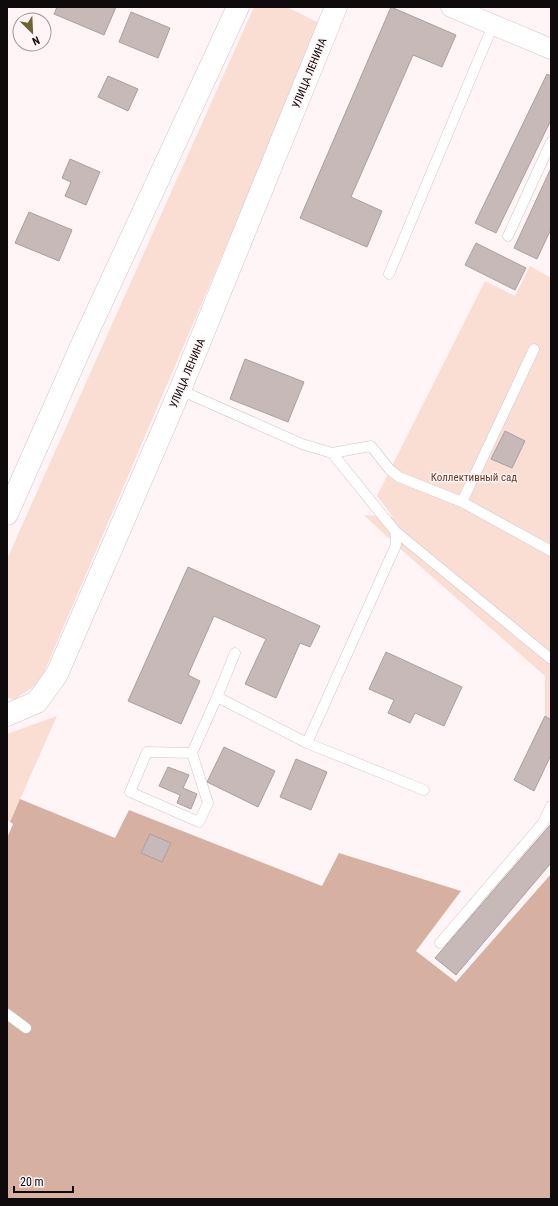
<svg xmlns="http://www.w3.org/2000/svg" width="558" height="1206" viewBox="0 0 558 1206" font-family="'Roboto Condensed',sans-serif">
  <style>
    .green { fill: #faded3 }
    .forest { fill: #d6b1a2 }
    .building { fill: #c6b9b8; stroke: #ab9f9e }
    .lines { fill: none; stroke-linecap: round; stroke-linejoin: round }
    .lane-casing { stroke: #d1c4c7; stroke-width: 11 }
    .street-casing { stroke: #d1c4c7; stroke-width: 21 }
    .secondary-casing { stroke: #d1c4c7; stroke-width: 23 }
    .lane { stroke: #fff; stroke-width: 10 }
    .street { stroke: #fff; stroke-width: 20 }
    .secondary { stroke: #fff; stroke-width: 22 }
    .labels { text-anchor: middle; stroke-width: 3; stroke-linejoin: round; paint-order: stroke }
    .street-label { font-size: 11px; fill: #0f0b0c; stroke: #fff4f6 }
    .park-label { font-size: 11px; fill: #6a3823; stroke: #fff4f6 }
  </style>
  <rect width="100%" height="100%" fill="#fff4f6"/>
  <path class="green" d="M 254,7 L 287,7 L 321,24 L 40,682 L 14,700 L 7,697 L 7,559 Z
    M 530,266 L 551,278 L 551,720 L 545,716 L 545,676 L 396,545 L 364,515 L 393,517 L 377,496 L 485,281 L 515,296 Z
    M 57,716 L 10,822 L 7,820 L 7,734 Z"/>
  <path class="forest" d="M 20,799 L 115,838 L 129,810 L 322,886 L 339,853 L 461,891 L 416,951 L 456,982 L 551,874 L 551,1199 L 7,1199 L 7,838 L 13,824 L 10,822 Z"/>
  <path class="building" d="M 57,7 L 116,7 L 104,35 L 54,14 Z
    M 391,7 L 456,35 L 442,67 L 413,55 L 351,197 L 382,211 L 367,247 L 300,218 Z
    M 131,12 L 170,28 L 158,58 L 119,42 Z
    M 547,74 L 551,76 L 551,120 L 496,233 L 475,223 Z
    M 108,76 L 138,89 L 128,111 L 98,97 Z
    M 70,159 L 100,172 L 86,205 L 65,196 L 71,182 L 62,178 Z
    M 551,168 L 551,229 L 537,259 L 514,248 Z
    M 29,212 L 72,230 L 59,261 L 15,243 Z
    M 476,243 L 526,268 L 515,290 L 465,265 Z
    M 245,359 L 304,382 L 288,422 L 230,399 Z
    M 505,431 L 525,441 L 512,468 L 491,459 Z
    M 188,567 L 320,626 L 310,647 L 300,643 L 276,698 L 245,684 L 266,639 L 214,616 L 188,675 L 200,681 L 181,724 L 128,701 Z
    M 386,652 L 462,687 L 444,726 L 415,713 L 410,723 L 388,713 L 394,700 L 369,689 Z
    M 545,716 L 551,720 L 551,755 L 534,791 L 514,780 Z
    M 224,747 L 275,771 L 258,807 L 207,782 Z
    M 296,759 L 327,772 L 311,810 L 280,797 Z
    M 168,767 L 189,775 L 183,788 L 197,794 L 191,809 L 177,803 L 180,795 L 159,786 Z
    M 551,824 L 551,863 L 456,975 L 435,958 Z
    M 150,834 L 171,843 L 162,862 L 141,853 Z"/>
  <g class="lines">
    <defs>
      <path id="lane" d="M 508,236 L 551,142
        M 389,274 L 493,25
        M 180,390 L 302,444 L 332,453 L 395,531 L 551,659
        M 332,453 L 371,446 L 390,470 L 399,477 L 462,502 L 551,551
        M 462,502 L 534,349
        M 235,653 L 217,697 L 307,743 L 396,545 L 395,531
        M 307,743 L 424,790
        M 192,753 L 147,752 L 130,792 L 199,822 L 208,803 L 192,753 L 217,697
        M 440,943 L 543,823 L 551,806
        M 7,1014 L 26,1028"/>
      <path id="street" d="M 451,7 L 551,49"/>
      <path id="secondary" d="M 7,514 L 84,340 L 238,7
        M 7,715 L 37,702 L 57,674 L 180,390 L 336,7"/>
    </defs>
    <use href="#lane" class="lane-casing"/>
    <use href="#street" class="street-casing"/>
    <use href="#secondary" class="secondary-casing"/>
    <use href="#lane" class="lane"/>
    <use href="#street" class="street"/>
    <use href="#secondary" class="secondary"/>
  </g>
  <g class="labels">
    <g class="street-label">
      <text transform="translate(309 73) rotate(-68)" y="4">УЛИЦА ЛЕНИНА</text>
      <text transform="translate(187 373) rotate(-67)" y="4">УЛИЦА ЛЕНИНА</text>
    </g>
    <g class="park-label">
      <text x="474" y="481">Коллективный сад</text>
    </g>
  </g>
  <rect width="558" height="1206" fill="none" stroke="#0f0b0c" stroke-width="16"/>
  <g transform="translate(32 32) rotate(156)"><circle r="19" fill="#fff4f6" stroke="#9f9798"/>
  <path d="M0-3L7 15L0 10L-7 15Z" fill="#6b6330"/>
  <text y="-6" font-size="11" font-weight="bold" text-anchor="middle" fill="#0f0b0c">N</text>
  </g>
  <path d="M14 1186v6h59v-6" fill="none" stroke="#0f0b0c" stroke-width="2"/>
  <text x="20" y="1186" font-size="12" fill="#0f0b0c" stroke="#fff4f6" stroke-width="3" paint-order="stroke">20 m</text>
</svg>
